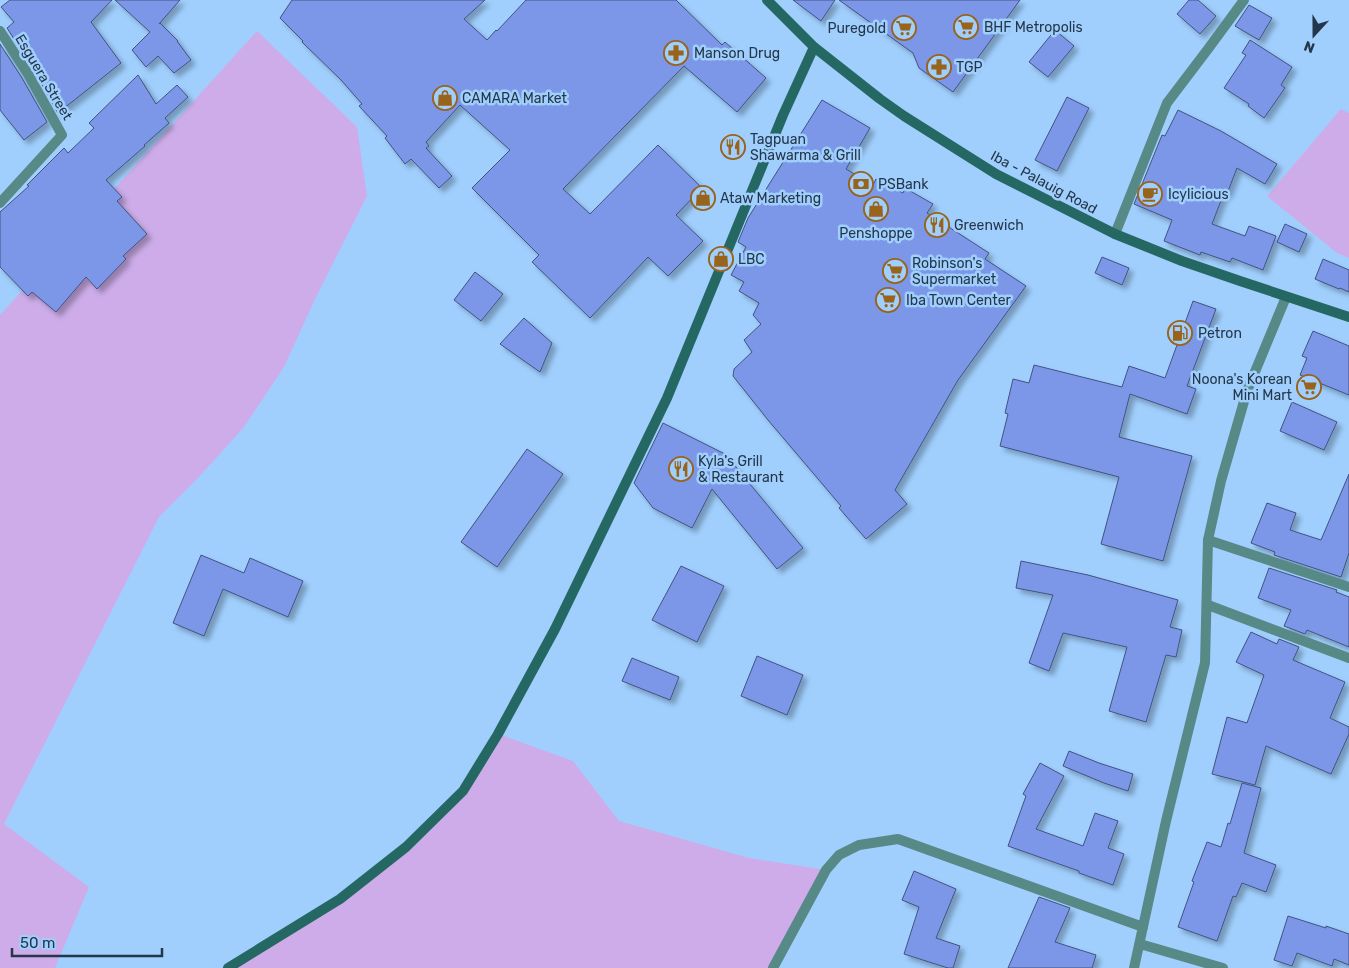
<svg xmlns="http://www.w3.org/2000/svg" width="1349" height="968" viewBox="0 0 1349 968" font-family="Rubik,sans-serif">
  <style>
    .green { fill: #cdace9 }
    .building { fill: #7c97e7; stroke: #415282; filter: url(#shadow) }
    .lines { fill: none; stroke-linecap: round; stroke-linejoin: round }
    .minor { stroke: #578a86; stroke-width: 10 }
    .tertiary { stroke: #578a86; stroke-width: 10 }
    .secondary { stroke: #256863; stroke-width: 10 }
    .labels { text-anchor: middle; stroke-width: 5; stroke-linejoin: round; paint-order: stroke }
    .poi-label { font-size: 14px; fill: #24374a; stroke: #a0cffe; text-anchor: start }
    .street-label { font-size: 14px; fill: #24374a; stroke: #a0cffe }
  </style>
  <defs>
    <filter id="shadow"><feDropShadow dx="4.5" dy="4.5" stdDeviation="2.5" flood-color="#0004"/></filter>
  </defs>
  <rect width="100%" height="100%" fill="#a0cffe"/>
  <path class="green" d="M 257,31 L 357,127 L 367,196 L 316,297 L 284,367 L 244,427 L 199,477 L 159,517 L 4,824 L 89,887 L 55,968 L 0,968 L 0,315 Z
    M 1341,109 L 1349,113 L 1349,258 L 1337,253 L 1267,196 Z
    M 498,734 L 573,761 L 619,821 L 749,858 L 826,870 L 776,968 L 228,968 L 340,899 L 463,791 Z"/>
  <path class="building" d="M 10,0 L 112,0 L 91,22 L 121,63 L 58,113 L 34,70 L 7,28 L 14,22 L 1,7 Z
    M 115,0 L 180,0 L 159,24 L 160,23 L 178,41 L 177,41 L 191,60 L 174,73 L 158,56 L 146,67 L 132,50 L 150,32 Z
    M 292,0 L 485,0 L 464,19 L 487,40 L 496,30 L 497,31 L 526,0 L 676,0 L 722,45 L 725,42 L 766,78 L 737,112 L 684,66 L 563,189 L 590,214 L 658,145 L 702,188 L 676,215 L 703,241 L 668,276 L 648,257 L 590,318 L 532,262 L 539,255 L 472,188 L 510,150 L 460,105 L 426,142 L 429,146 L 426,148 L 452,176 L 439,188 L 411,159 L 405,164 L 385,138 L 387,136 L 359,106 L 362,104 L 341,80 L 302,42 L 303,41 L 280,18 Z
    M 793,0 L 835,0 L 821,21 Z
    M 839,0 L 1020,0 L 953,92 L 919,68 L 913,53 Z
    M 1189,0 L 1198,0 L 1216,16 L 1200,34 L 1177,14 Z
    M 1249,5 L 1272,18 L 1259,40 L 1235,26 Z
    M 1055,30 L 1074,46 L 1048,77 L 1029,62 Z
    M 1250,40 L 1292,67 L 1281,85 L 1285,88 L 1264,118 L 1248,106 L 1249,104 L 1224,88 L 1246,55 L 1242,53 Z
    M 0,44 L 22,78 L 47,122 L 24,140 L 0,110 Z
    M 138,75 L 156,104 L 177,85 L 188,97 L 165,118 L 169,123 L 144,145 L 145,146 L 106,180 L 122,197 L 117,201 L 147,234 L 123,256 L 126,259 L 97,289 L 86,277 L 56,312 L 32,292 L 28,296 L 0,267 L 0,212 L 29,186 L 27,185 L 64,148 L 68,153 L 94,128 L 89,123 Z
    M 1067,97 L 1089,108 L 1057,171 L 1035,160 Z
    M 822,100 L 870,128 L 846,169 L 873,185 L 876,179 L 903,193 L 905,188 L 933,204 L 927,213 L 989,253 L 985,259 L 1026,286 L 958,380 L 895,490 L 907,504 L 866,539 L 839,508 L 841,506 L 768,420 L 733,376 L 734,369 L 752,352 L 744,340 L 761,324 L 753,315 L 759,303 L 739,291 L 744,282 L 731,275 L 746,247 L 738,242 L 748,218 Z
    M 1178,110 L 1221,131 L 1277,164 L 1265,184 L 1237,168 L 1227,194 L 1224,193 L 1212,224 L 1245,236 L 1249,226 L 1276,236 L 1263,270 L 1232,258 L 1230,262 L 1201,252 L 1200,255 L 1164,241 L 1172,220 L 1134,204 L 1162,135 L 1165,136 Z
    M 1285,224 L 1307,234 L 1299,252 L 1277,242 Z
    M 1102,257 L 1129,268 L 1122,285 L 1095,273 Z
    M 1323,259 L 1349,270 L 1349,292 L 1340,288 L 1339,289 L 1315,279 Z
    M 475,272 L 503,294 L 481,321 L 454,300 Z
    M 1193,301 L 1216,309 L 1187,386 L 1196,389 L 1187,414 L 1130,394 L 1119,437 L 1192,456 L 1163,561 L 1101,544 L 1119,477 L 1000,446 L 1008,414 L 1005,413 L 1013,379 L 1029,383 L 1034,365 L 1122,387 L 1129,366 L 1165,378 Z
    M 524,318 L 552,343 L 540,372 L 500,344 Z
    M 1313,331 L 1349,346 L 1349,395 L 1300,375 L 1307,358 L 1302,356 Z
    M 1292,402 L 1337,422 L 1324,450 L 1280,431 Z
    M 663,423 L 725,454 L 803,548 L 777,569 L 712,489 L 692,528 L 653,508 L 634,483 Z
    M 527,449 L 563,474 L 497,567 L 461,542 Z
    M 1349,474 L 1349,553 L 1341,577 L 1274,555 L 1275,552 L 1251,543 L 1267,503 L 1296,513 L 1290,530 L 1321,540 Z
    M 201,555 L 244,573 L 250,558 L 303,581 L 288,617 L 223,589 L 204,636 L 173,623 Z
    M 1021,561 L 1088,575 L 1178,600 L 1170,627 L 1182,630 L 1176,657 L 1166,655 L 1146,722 L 1109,711 L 1127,647 L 1063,633 L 1049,671 L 1029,663 L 1053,595 L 1016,588 Z
    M 681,566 L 724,586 L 697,642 L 652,620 Z
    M 1269,568 L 1337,590 L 1336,592 L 1349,597 L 1349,647 L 1307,630 L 1305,634 L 1284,626 L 1291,610 L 1258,598 Z
    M 1251,632 L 1277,644 L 1279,639 L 1299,647 L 1293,660 L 1345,682 L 1330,718 L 1349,727 L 1349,734 L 1331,774 L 1266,746 L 1255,785 L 1212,774 L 1227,717 L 1247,723 L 1264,675 L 1236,662 Z
    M 757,656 L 803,675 L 787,715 L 741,696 Z
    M 632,658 L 679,677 L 670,700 L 622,681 Z
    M 1069,751 L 1099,763 L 1133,774 L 1128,791 L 1104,783 L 1063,766 Z
    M 1040,763 L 1064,776 L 1036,829 L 1083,846 L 1095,813 L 1118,821 L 1108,848 L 1124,854 L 1113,885 L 1079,873 L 1079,871 L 1008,846 L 1026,796 L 1023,794 Z
    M 1242,783 L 1261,788 L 1244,853 L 1276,865 L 1266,892 L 1242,883 L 1236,897 L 1233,896 L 1217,941 L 1178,927 L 1194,882 L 1192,881 L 1207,842 L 1221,847 L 1228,823 L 1230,824 Z
    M 914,871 L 956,889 L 936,938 L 960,946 L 953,968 L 948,968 L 904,954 L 919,907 L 902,900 Z
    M 1039,897 L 1070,908 L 1055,942 L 1096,955 L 1092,968 L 1008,968 Z
    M 1288,916 L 1326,928 L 1326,926 L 1349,934 L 1349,965 L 1334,959 L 1332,966 L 1297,953 L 1292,966 L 1274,960 Z"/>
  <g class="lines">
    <path class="minor" d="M 0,31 L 28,74 L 62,135 L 0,203
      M 1115,234 L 1167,103 L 1208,49 L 1244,0
      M 1208,540 L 1349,587
      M 1208,605 L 1349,658
      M 1140,944 L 1223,968
      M 773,968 L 826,870 L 839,855 L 859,845 L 898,839 L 1143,927"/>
    <path class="tertiary" d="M 1134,968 L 1166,821 L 1205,663 L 1208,540 L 1221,481 L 1247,391 L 1286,297"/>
    <path class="secondary" d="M 767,0 L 814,47 L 880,99 L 904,116 L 996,174 L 1115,234 L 1182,261 L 1240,281 L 1349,317
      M 228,968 L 340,899 L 406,847 L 463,791 L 498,734 L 555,629 L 667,398 L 783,115 L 814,47"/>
  </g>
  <defs>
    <symbol id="supermarket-ring" viewBox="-11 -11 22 22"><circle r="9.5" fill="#a0cffe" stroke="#98631b" stroke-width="1.5"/><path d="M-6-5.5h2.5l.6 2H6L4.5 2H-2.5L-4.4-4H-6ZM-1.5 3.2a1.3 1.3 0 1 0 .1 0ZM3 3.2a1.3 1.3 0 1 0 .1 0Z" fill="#98631b"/></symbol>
    <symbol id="pharmacy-ring" viewBox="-11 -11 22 22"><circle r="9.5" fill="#a0cffe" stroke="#98631b" stroke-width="1.5"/><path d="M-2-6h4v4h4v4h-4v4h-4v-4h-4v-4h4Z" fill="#98631b"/></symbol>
    <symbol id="shop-ring" viewBox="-11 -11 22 22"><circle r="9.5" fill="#a0cffe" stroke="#98631b" stroke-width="1.5"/><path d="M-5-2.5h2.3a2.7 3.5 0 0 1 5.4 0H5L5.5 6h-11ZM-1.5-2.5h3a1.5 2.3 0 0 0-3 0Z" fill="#98631b"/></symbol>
    <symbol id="restaurant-ring" viewBox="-11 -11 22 22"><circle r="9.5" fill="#a0cffe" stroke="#98631b" stroke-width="1.5"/><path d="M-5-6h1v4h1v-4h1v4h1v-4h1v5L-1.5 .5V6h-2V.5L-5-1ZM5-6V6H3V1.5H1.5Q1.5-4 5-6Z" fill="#98631b"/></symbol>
    <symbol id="bank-ring" viewBox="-11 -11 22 22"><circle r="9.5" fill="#a0cffe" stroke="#98631b" stroke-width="1.5"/><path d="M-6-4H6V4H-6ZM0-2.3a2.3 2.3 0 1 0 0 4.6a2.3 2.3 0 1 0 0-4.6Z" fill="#98631b"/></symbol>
    <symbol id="cafe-ring" viewBox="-11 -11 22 22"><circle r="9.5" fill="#a0cffe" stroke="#98631b" stroke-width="1.5"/><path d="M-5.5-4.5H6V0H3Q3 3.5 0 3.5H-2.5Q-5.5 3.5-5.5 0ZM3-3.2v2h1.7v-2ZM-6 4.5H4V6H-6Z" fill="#98631b"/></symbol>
    <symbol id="fuel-ring" viewBox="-11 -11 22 22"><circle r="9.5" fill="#a0cffe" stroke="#98631b" stroke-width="1.5"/><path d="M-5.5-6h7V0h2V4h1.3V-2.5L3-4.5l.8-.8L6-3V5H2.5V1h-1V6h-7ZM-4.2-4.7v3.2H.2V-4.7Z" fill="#98631b"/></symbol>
  </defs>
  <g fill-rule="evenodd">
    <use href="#supermarket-ring" x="952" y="13" width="28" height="28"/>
    <use href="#supermarket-ring" x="890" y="14" width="28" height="28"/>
    <use href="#pharmacy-ring" x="662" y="39" width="28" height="28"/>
    <use href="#pharmacy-ring" x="925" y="53" width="28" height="28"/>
    <use href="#shop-ring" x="431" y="84" width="28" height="28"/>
    <use href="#restaurant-ring" x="719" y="133" width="28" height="28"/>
    <use href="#bank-ring" x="847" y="170" width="28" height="28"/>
    <use href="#cafe-ring" x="1136" y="180" width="28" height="28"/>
    <use href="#shop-ring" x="689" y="184" width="28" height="28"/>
    <use href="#shop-ring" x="862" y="195" width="28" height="28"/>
    <use href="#restaurant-ring" x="923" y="211" width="28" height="28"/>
    <use href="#shop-ring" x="707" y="245" width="28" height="28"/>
    <use href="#supermarket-ring" x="881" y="257" width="28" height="28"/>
    <use href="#supermarket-ring" x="874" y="286" width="28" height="28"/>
    <use href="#fuel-ring" x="1166" y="319" width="28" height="28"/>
    <use href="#supermarket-ring" x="1295" y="373" width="28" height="28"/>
    <use href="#restaurant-ring" x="667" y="455" width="28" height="28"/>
  </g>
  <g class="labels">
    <g class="poi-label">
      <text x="984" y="32">BHF Metropolis</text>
      <text x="886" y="33" text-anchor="end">Puregold</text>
      <text x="694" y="58">Manson Drug</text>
      <text x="956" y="72">TGP</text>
      <text x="462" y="103">CAMARA Market</text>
      <text x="750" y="144">Tagpuan<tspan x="750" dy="16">Shawarma &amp; Grill</tspan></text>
      <text x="878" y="189">PSBank</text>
      <text x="1168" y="199">Icylicious</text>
      <text x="720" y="203">Ataw Marketing</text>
      <text x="954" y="230">Greenwich</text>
      <text x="876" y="238" text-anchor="middle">Penshoppe</text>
      <text x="738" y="264">LBC</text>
      <text x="912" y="268">Robinson's<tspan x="912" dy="16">Supermarket</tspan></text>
      <text x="906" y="305">Iba Town Center</text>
      <text x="1198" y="338">Petron</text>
      <text x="1292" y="384" text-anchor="end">Noona's Korean<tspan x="1292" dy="16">Mini Mart</tspan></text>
      <text x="698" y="466">Kyla's Grill<tspan x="698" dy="16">&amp; Restaurant</tspan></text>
    </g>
    <g class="street-label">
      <text transform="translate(44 77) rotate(59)" y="5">Esguera Street</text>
      <text transform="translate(1044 182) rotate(28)" y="5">Iba - Palauig Road</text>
    </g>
  </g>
  <g transform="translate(1314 35) rotate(201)" stroke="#a0cffe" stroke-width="4" paint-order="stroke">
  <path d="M0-4L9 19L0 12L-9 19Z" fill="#24374a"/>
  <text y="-8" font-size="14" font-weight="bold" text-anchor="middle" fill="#24374a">N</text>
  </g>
  <path d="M12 948v8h150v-8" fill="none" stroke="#24374a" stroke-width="2.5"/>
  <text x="20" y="948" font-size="15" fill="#24374a" stroke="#a0cffe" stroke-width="4" paint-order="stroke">50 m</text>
</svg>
